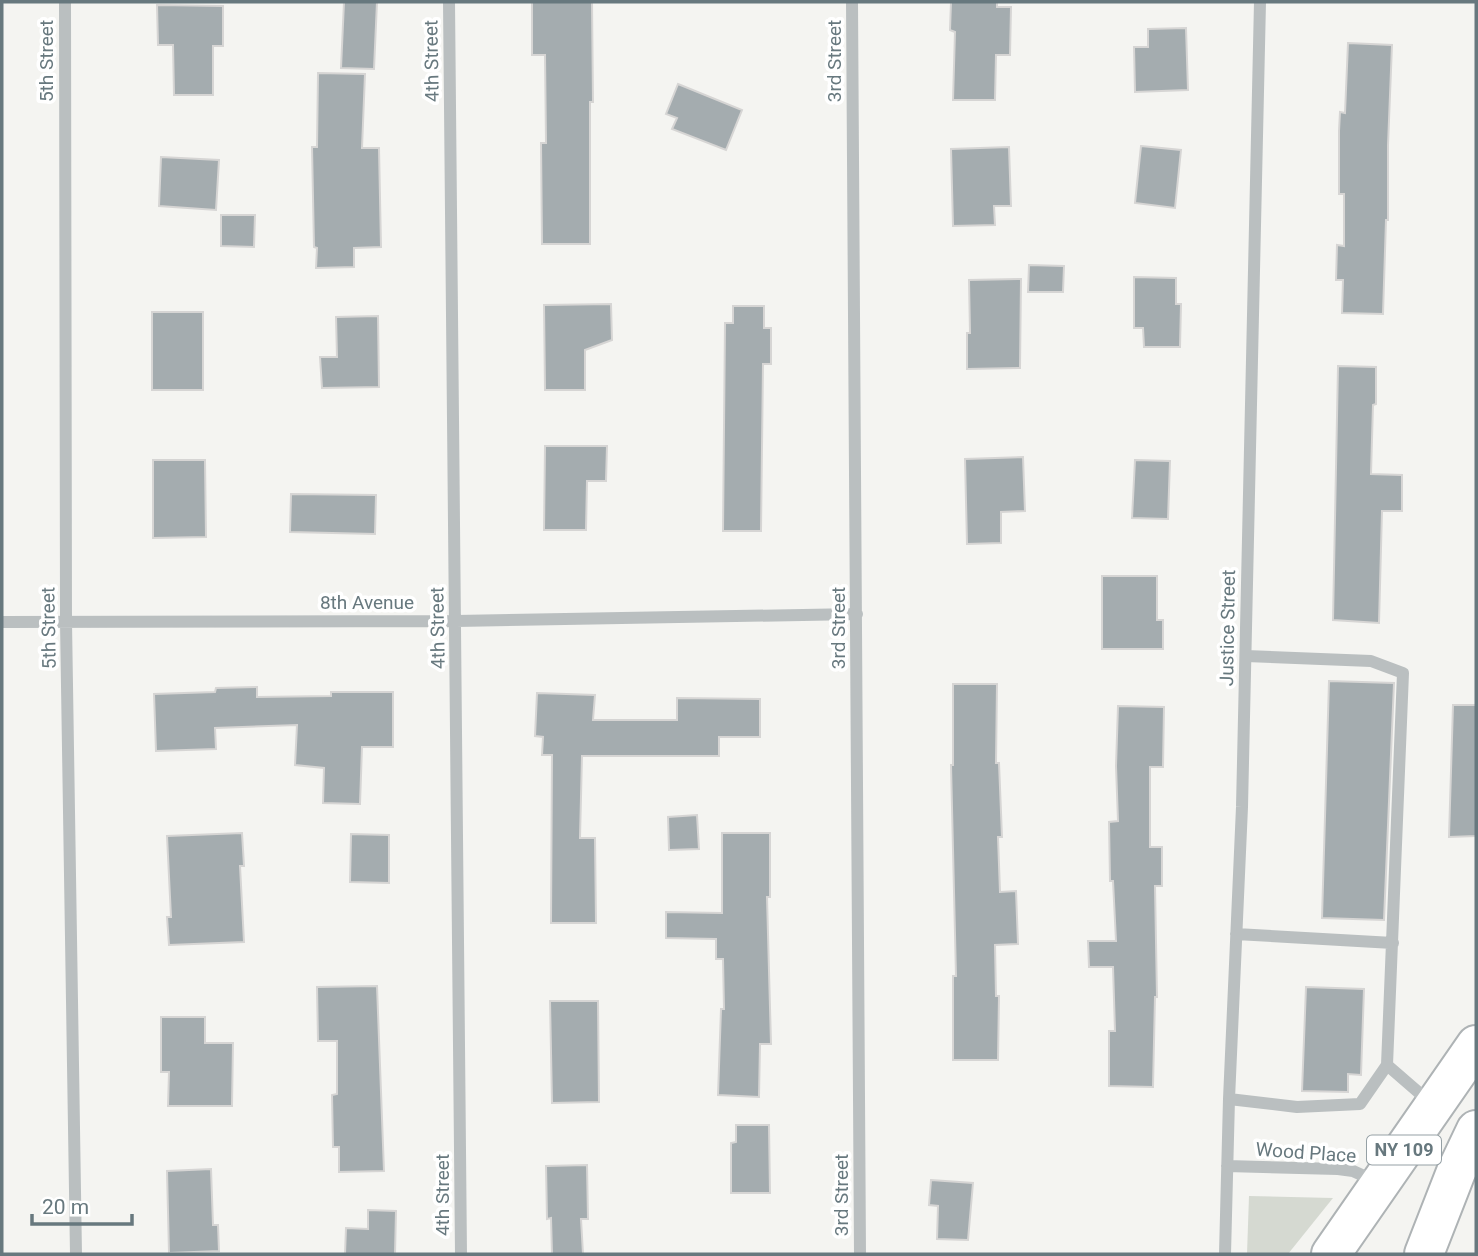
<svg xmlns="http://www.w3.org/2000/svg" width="1478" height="1256" viewBox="0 0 1478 1256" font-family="Roboto,sans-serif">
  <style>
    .green { fill: #d5d9d1 }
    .building { fill: #a4acaf; stroke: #d6d5d4; stroke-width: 2 }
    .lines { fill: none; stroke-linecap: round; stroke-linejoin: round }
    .major-casing { stroke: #aeb3b5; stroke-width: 42 }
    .minor { stroke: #babfc0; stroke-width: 12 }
    .major { stroke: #fff; stroke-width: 38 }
    .labels { text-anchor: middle; stroke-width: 7; stroke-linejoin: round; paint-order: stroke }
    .shield { fill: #fff; stroke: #95a0a5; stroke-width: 2 }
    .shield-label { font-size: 18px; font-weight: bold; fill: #67787e }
    .street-label { font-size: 19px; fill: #67787e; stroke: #fff }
  </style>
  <rect width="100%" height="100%" fill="#f4f4f1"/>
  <path class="green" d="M 1249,1196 L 1333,1198 L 1288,1254 L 1247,1254 Z"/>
  <path class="building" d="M 344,2 L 377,2 L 374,69 L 341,68 Z
    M 532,2 L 592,2 L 593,102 L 590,102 L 590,244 L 542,244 L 541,143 L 546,143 L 545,55 L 532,55 Z
    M 951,2 L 997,2 L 997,7 L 1011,7 L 1010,55 L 996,55 L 995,100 L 953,100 L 955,32 L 950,30 Z
    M 157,5 L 223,6 L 223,46 L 213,46 L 213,95 L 174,95 L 173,45 L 158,45 Z
    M 1186,28 L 1188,90 L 1135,92 L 1134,47 L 1148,47 L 1148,29 Z
    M 1348,43 L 1392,45 L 1388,145 L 1388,220 L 1386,220 L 1383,314 L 1342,313 L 1343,280 L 1336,280 L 1337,245 L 1344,246 L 1344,194 L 1339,194 L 1339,131 L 1340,112 L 1345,113 Z
    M 318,73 L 365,74 L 362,148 L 379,148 L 381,247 L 354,248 L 354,267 L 316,268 L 317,248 L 314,247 L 312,147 L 317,147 Z
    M 678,84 L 742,110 L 726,150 L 672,129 L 677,118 L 666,114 Z
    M 1141,146 L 1181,150 L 1175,208 L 1135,203 Z
    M 1009,147 L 1011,206 L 994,206 L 995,225 L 953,226 L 951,149 Z
    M 161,157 L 219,160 L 216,210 L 159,206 Z
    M 221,215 L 255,215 L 254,247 L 221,246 Z
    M 1029,265 L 1064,266 L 1063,292 L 1028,292 Z
    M 1134,277 L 1176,278 L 1176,304 L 1181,304 L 1180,347 L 1144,347 L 1143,328 L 1134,328 Z
    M 1021,279 L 1020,368 L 967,369 L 967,333 L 970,333 L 969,280 Z
    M 611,304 L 612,340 L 585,350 L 585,390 L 545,390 L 544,305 Z
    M 733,306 L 764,306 L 764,328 L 771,328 L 771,364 L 763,364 L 761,531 L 723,531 L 725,323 L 733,323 Z
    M 152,312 L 203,312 L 203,390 L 152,390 Z
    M 378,316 L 379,387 L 322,388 L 320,357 L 337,357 L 336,317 Z
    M 1338,366 L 1376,367 L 1376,404 L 1373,405 L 1371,474 L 1402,475 L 1402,511 L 1382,511 L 1379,623 L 1333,620 Z
    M 545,446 L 607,446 L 606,481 L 587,481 L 586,530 L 544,530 Z
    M 1023,457 L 1025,511 L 1001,512 L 1001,543 L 967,544 L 965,459 Z
    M 153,460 L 205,460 L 206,537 L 153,538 Z
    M 1135,460 L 1170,461 L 1168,519 L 1132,518 Z
    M 291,494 L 376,495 L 375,534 L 290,532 Z
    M 1102,576 L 1157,576 L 1157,620 L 1163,620 L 1163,649 L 1102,649 Z
    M 1329,681 L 1394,683 L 1384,920 L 1322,918 Z
    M 953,684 L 997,684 L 996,763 L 999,763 L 1002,837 L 998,837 L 1000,892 L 1016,891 L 1018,944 L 995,945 L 996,996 L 999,996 L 998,1060 L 953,1060 L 953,976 L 956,976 L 951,765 L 953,765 Z
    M 257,687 L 257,697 L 331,696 L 331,692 L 393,692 L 393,747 L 362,747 L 360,804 L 323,803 L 324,768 L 295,765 L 297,725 L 215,728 L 216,749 L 156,751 L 154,694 L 215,692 L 216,688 Z
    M 537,693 L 595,695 L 593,720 L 677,720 L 677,698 L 760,699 L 760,737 L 719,737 L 719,756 L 582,756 L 580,838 L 595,838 L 596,923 L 551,923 L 552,755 L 542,755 L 543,737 L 535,736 Z
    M 1453,705 L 1476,705 L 1476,836 L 1449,837 Z
    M 1118,706 L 1164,707 L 1163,767 L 1150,767 L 1150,847 L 1162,847 L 1162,886 L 1155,886 L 1157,997 L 1155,997 L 1153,1087 L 1109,1086 L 1109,1031 L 1115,1031 L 1113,967 L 1089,967 L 1088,941 L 1116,941 L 1113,881 L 1110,881 L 1109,822 L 1118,821 L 1116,766 Z
    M 697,815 L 699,849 L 669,850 L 668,817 Z
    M 242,833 L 244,866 L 240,866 L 244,942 L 169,945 L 167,917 L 171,917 L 167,836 Z
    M 722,833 L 770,833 L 770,897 L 767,897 L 771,1044 L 760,1044 L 759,1097 L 718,1095 L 721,1009 L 724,1009 L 723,959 L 716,959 L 716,939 L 666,938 L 666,912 L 722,913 Z
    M 351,834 L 389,835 L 389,883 L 350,882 Z
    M 377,986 L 384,1171 L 339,1172 L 339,1147 L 333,1147 L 332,1095 L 337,1094 L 337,1041 L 318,1041 L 317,987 Z
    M 1306,987 L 1364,989 L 1361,1075 L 1348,1074 L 1348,1092 L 1302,1091 Z
    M 550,1001 L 598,1001 L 599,1102 L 552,1103 Z
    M 161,1017 L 205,1017 L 205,1043 L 233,1043 L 232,1106 L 168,1106 L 169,1072 L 161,1072 Z
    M 736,1125 L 769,1125 L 770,1193 L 731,1193 L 731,1143 L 736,1142 Z
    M 587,1165 L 588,1219 L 581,1219 L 583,1254 L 552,1254 L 551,1218 L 547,1219 L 546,1166 Z
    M 211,1169 L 213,1225 L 218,1225 L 219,1251 L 169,1253 L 167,1171 Z
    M 931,1180 L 973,1183 L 968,1240 L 937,1239 L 938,1206 L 929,1205 Z
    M 368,1210 L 396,1211 L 395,1254 L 345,1254 L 346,1228 L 368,1229 Z"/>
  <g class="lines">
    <defs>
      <path id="major" d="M 1331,1254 L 1476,1045
        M 1424,1254 L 1456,1172 L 1476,1130"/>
    </defs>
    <use href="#major" class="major-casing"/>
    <path class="minor" d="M 65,2 L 66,622 L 76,1254
      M 449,2 L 461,1254
      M 852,2 L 860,1254
      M 2,622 L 456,621 L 857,614
      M 1236,934 L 1393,943
      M 1387,1065 L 1432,1104
      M 1229,1099 L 1297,1107 L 1360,1104 L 1387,1065 L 1403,673 L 1371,661 L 1246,656
      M 1227,1166 L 1338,1169 L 1353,1171 L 1375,1181
      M 1225,1254 L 1229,1099 L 1242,807 L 1260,2"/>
    <use href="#major" class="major"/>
  </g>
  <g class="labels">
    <rect class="shield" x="1367" y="1135.5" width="74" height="29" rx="5"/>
    <g class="shield-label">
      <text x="1404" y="1156">NY 109</text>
    </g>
    <g class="street-label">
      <text transform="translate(46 61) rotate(-90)" y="7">5th Street</text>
      <text transform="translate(431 61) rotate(-91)" y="7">4th Street</text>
      <text transform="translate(834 61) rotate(-90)" y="7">3rd Street</text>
      <text x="367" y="609">8th Avenue</text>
      <text transform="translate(48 628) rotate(-91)" y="7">5th Street</text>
      <text transform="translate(437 628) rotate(-91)" y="7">4th Street</text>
      <text transform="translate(838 628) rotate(-90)" y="7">3rd Street</text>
      <text transform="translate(1227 628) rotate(-89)" y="7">Justice Street</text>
      <text transform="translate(1306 1152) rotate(4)" y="7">Wood Place</text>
      <text transform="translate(442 1195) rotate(-90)" y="7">4th Street</text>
      <text transform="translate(841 1195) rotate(-90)" y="7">3rd Street</text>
    </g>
  </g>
  <rect width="1478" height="1256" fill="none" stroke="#67787e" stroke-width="7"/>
  <path d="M32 1214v10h100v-10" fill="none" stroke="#67787e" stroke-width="3.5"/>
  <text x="42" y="1214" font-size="21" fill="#67787e" stroke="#ffffff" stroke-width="5" paint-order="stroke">20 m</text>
</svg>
